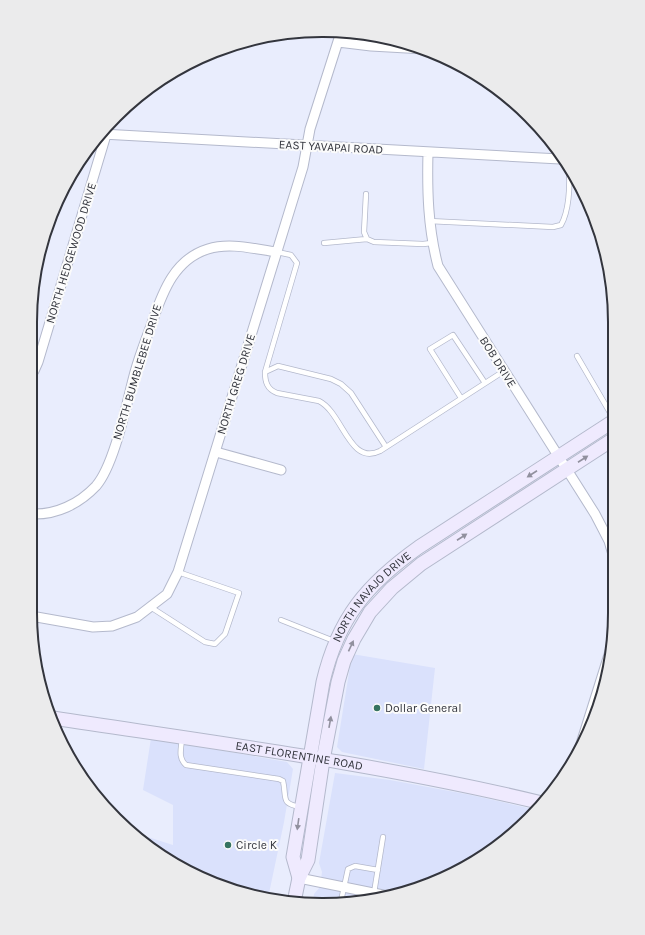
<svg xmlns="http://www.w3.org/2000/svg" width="645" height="935" viewBox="0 0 645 935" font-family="Karla,sans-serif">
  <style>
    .built { fill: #dae1fc }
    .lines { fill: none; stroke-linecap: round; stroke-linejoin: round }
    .lane-casing { stroke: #b4b9cc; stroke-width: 6 }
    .street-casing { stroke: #b4b9cc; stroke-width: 11 }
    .secondary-casing { stroke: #b4b9cc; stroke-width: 15 }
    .lane { stroke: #fff; stroke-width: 4.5 }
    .street { stroke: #fff; stroke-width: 9 }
    .secondary { stroke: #efeafe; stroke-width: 13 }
    .oneway { fill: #91909e }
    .poi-dot { fill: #357360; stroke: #fbfbfb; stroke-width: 1.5 }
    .labels { text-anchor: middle; stroke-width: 4; stroke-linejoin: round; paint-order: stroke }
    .street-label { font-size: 12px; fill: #33353d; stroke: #fbfbfb }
    .poi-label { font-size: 12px; fill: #33353d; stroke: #fbfbfb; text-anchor: start }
    .rim { fill: none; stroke: #33353d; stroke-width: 2 }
  </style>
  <rect width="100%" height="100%" fill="#e9edfd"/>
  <path class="built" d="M 352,654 L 435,668 L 424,769 L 342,752 L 337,747 Z
    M 151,738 L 287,762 L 293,769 L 284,822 L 268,898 L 210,883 L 129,831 L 173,845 L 173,805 L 143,790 Z
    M 335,773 L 390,780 L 471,795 L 537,810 L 529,819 L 452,875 L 379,899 L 313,902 L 314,894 L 320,887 L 322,872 L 319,863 Z"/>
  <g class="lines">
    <defs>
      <path id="lane" d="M 366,194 L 364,232 L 367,239 L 374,242 L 423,244 L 432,243
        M 429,221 L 553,227 L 561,225 C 569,211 570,187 569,171
        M 324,243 L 367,239
        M 277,252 L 291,255 L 297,263 L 265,372 C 265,382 267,389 277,393 L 319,401 C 343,413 349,466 380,451 L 504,371
        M 577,356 L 612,416
        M 265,372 L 278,366 L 331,379 L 341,384 L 351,393 L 386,447
        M 461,398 L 430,349 L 453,335 L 485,383
        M 152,608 L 205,642 L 215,644 L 225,634 L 239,593 L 178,572
        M 281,620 L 334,641
        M 182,739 C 181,749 178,758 186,765 L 279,779 L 283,781 C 287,798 280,804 301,807
        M 374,893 L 383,837
        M 341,901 L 348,869 L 355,866 L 378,870"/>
      <path id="street" d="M 338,42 L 371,46 L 424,49
        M 102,134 L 560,159
        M 428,152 C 427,191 428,228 438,266 L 595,514 L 609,541 L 614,558
        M 34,371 L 38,362 L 106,135
        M 216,452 L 281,470
        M 32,514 C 56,515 79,504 96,486 C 115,464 127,401 135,372 C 140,354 147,337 153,320 C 163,291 175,259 208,249 C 230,242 254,249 277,252
        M 31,616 L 93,627 L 112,626 L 137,617 L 167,594 L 178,572 L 303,167 L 310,129 L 341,32
        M 579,750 L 612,645
        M 299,878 L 388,896"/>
      <g id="secondary">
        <path id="s1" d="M 53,718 C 217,743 381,764 542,803"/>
        <path id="s2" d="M 299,878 L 293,857 L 323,682 C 338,618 367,584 419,547 L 612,422"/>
        <path d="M 294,902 L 299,878 L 308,860 L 323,760 L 338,682 L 344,661 L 354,639 L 370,612 L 392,588 L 421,564 L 612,440"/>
      </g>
    </defs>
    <use href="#lane" class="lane-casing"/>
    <use href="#street" class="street-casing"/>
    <use href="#secondary" class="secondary-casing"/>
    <use href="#lane" class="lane"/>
    <use href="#street" class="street"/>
    <use href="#secondary" class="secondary"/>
  </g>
  <defs><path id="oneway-solid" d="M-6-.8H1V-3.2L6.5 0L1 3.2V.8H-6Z"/></defs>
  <g class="oneway">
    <use href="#oneway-solid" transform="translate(583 459) rotate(-33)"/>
    <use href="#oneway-solid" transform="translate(532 474) rotate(147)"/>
    <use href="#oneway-solid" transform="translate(462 537) rotate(-33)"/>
    <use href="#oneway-solid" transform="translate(351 646) rotate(-65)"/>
    <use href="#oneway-solid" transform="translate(330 722) rotate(-80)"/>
    <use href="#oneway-solid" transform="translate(298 824) rotate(98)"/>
  </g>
  <g class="poi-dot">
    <circle cx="377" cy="708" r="4"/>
    <circle cx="228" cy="845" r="4"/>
  </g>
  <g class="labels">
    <g class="street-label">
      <text transform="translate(331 147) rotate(3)" y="4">EAST YAVAPAI ROAD</text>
      <text transform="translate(71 253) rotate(-73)" y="4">NORTH HEDGEWOOD DRIVE</text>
      <text transform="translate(498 362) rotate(58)" y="4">BOB DRIVE</text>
      <text transform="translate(137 372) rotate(-73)" y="4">NORTH BUMBLEBEE DRIVE</text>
      <text transform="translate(236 384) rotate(-73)" y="4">NORTH GREG DRIVE</text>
      <text dy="4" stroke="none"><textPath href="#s2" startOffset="300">NORTH NAVAJO DRIVE</textPath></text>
      <text dy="4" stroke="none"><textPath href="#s1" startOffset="249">EAST FLORENTINE ROAD</textPath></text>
    </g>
    <g class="poi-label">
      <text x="385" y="712">Dollar General</text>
      <text x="236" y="849">Circle K</text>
    </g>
  </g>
  <path d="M0 0H645V935H0ZM322 37H323A285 285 0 0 1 608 322V613A285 285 0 0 1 323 898H322A285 285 0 0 1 37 613V322A285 285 0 0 1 322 37Z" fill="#ebebec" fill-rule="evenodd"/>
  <path class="rim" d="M322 37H323A285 285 0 0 1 608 322V613A285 285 0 0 1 323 898H322A285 285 0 0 1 37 613V322A285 285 0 0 1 322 37Z"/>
</svg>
